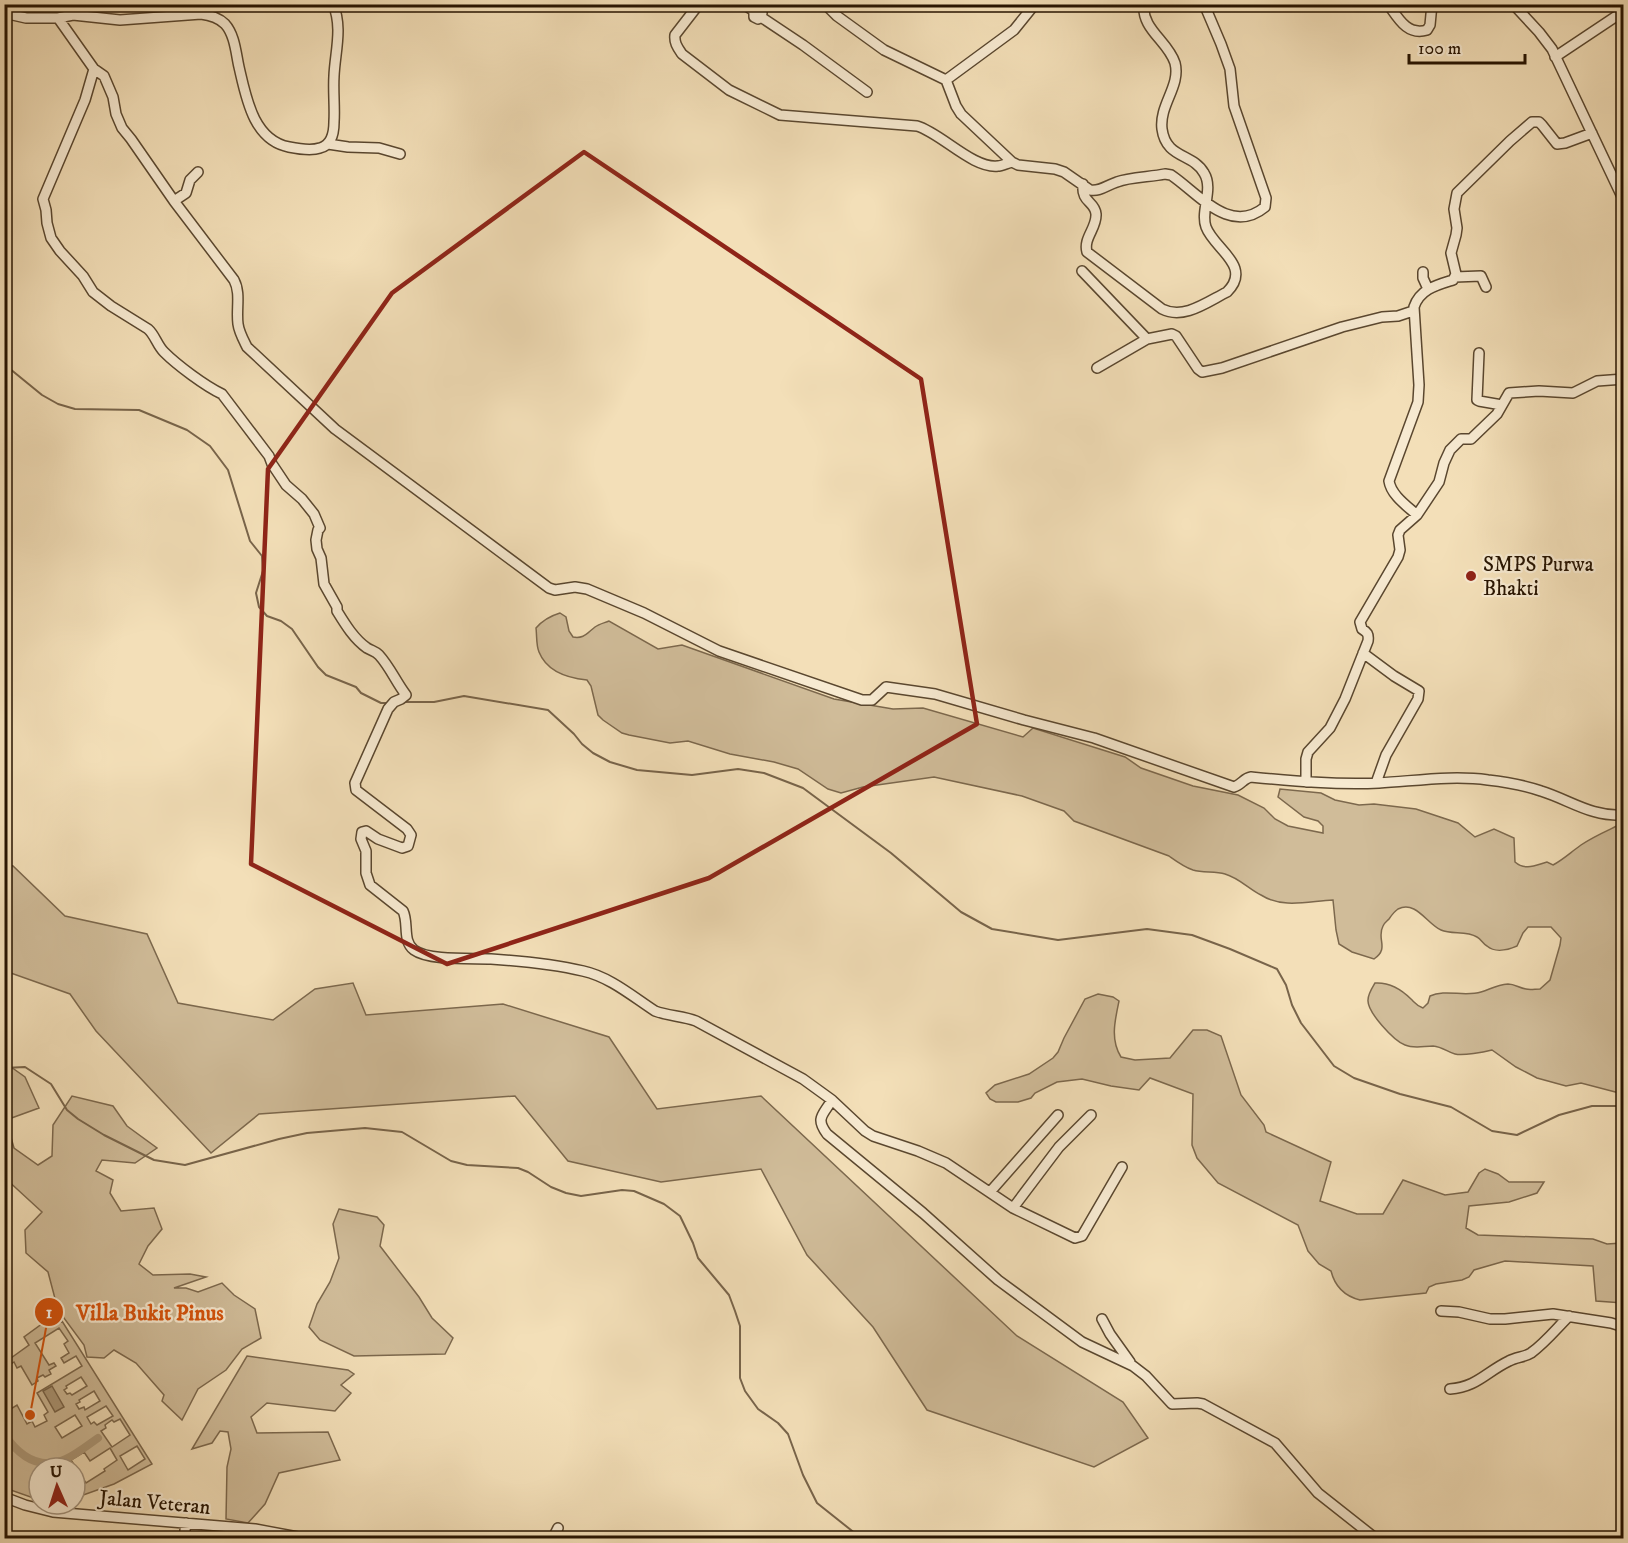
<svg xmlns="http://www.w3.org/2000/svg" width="1628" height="1543" viewBox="0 0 1628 1543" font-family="'IM FELL DW Pica',serif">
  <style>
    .green { fill: #d0bc99; stroke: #7c684d; stroke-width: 1.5; fill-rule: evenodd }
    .water { fill: #ae9a7a; stroke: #78644a; stroke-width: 1.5 }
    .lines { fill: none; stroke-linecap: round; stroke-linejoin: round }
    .stream { stroke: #78644a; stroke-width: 2 }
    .canal { stroke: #ae9a7a; stroke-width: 8 }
    .street-casing { stroke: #5a472f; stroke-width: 12 }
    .street { stroke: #f7ead1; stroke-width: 9 }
    .marked { fill: none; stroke: #8f2418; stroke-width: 4.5; stroke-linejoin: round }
    .poi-dot { fill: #8f2418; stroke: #f7ead1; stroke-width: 2 }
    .labels { text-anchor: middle; stroke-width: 4.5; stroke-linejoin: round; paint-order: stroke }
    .poi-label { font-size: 21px; fill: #271401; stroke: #f7ead1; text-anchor: start }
    .street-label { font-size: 21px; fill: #271401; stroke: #f7ead1 }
    .leader { fill: none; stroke: #d5520b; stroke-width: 2 }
    .callout-dot { fill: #d5520b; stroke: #f7ead1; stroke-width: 2 }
    .mark-label { font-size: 18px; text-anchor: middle; font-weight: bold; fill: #fff }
    .callout-label { font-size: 22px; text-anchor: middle; font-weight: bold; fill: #d5520b; stroke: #f7ead1; stroke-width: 4.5; stroke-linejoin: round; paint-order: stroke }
  </style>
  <rect width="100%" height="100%" fill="#f3dfb8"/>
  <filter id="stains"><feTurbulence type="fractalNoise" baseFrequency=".00333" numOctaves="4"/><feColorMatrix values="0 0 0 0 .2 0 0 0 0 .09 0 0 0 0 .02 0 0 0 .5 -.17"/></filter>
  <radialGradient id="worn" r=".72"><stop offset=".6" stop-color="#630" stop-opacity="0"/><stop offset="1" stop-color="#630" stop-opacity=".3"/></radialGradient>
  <path class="green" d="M 560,613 L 566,617 L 569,631 L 573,637 C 584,639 587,633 595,627 C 599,624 604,623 609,621 L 658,649 L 682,645 L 834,699 L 893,709 L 923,708 L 1023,737 L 1033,728 L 1125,757 L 1141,768 L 1193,786 L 1238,795 L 1264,808 L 1275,819 L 1288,826 L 1323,833 L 1323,826 L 1318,821 L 1304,817 L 1278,797 L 1280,789 L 1321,793 L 1335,800 L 1359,805 L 1374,804 L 1416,809 L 1458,823 L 1475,837 L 1494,829 L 1514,838 L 1515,862 C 1525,871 1536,865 1547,862 L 1553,865 C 1564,859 1571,852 1581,845 C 1594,836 1609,830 1623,823 L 1623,1094 L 1581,1083 L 1566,1086 L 1537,1078 L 1516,1067 L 1492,1050 C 1484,1052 1463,1056 1455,1054 C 1447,1052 1443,1047 1433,1046 C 1424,1046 1414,1049 1405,1045 C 1394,1041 1367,1012 1368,1000 C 1368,994 1372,988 1375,983 C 1390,982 1401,989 1411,999 C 1416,1004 1417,1006 1423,1008 L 1428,1003 L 1430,996 C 1445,989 1465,997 1481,992 C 1491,989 1496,985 1508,984 C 1515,984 1519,988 1526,989 C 1530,990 1535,989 1540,989 L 1550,980 L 1560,945 L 1561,938 L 1551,927 L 1528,927 L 1523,933 L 1517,946 C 1508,950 1495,953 1487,946 C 1483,944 1481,939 1477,937 C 1466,930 1452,935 1441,930 C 1427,924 1416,900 1398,909 C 1395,911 1391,916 1389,919 C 1387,921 1384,923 1383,926 C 1376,939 1390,948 1374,959 L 1352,952 L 1339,944 L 1336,930 L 1333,900 C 1309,901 1283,909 1261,895 C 1249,889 1239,878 1225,874 C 1215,871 1203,873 1193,870 C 1184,867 1176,861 1169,856 L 1074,821 L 1064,811 L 1022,796 L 934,777 L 863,787 L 841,793 L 828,789 L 798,769 L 774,762 L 730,754 L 688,741 L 670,743 L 629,735 L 622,733 L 603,720 L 598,715 L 591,686 L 587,680 C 567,678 547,672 539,652 C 536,645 537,636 536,628 C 542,621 550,616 560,613 Z
    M 5,864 L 13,866 L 65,916 L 147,934 L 178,1003 L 273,1020 L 315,989 L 353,983 L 366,1015 L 503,1004 L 609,1037 L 657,1109 L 761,1096 L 1017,1336 L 1123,1402 L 1148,1438 L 1094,1467 L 927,1410 L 873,1327 L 807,1255 L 761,1169 L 661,1182 L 568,1161 L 515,1096 L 259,1114 L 211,1153 L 96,1031 L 70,994 L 5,971 Z
    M 1098,994 L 1113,997 L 1119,1001 C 1115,1020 1110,1040 1121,1057 L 1135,1060 L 1170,1058 L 1193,1030 L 1207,1030 L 1221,1036 L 1241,1095 L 1264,1125 L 1266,1132 L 1331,1162 L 1320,1201 L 1357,1214 L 1383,1214 L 1403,1180 L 1445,1195 L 1468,1192 L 1479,1173 L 1485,1169 L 1498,1174 L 1509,1182 L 1544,1182 L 1537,1193 L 1509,1202 L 1469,1206 L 1466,1228 L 1478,1235 L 1593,1239 L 1607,1244 L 1622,1243 L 1623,1241 L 1623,1303 L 1596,1301 L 1593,1266 L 1505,1261 L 1474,1270 L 1469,1277 L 1462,1280 L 1436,1284 L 1429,1287 L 1426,1293 L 1360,1300 C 1344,1296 1335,1287 1331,1271 L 1319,1264 L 1308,1251 L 1298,1225 L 1218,1183 L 1197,1158 L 1192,1145 L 1193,1094 L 1150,1078 L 1139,1090 L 1111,1086 L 1082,1079 L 1057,1082 L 1035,1093 L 1031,1098 L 1018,1102 L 996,1102 L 990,1099 L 986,1093 L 995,1085 L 1029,1074 L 1053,1058 L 1058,1052 L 1064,1038 L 1085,999 Z
    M 4,1062 L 25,1077 L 39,1108 L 6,1120 L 14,1148 L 38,1165 L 52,1156 L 53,1125 L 72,1096 L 113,1106 L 127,1126 L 157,1148 L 135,1163 L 102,1160 L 96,1171 L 113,1180 L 110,1193 L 121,1211 L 154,1208 L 162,1229 L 148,1246 L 139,1264 L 153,1275 L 190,1274 L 206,1277 L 174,1288 L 186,1288 L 198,1292 L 222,1283 L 234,1295 L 255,1309 L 261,1338 L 242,1349 L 226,1370 L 198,1389 L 182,1420 L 162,1401 L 164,1395 L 136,1363 L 114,1350 L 104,1358 L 87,1357 L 84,1345 L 58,1310 L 48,1272 L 26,1253 L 25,1230 L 42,1212 L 5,1178 Z
    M 339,1209 L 377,1217 L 384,1225 L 380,1246 L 419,1297 L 432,1318 L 453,1338 L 445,1354 L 354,1356 L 320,1340 L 309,1327 L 317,1304 L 330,1282 L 339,1258 L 333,1224 Z
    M 50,1318 L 55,1325 L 62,1321 L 152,1464 L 114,1484 L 75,1498 L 75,1468 L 39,1468 L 39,1500 L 5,1488 L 5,1410 L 6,1412 L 17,1405 L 27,1424 L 32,1421 L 35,1427 L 47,1421 L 44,1415 L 48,1412 L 37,1393 L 82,1366 L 76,1356 L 64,1363 L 61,1358 L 69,1353 L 64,1344 L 68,1341 L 59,1328 L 35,1343 L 49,1365 L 54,1363 L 56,1366 L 49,1370 L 51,1374 L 45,1377 L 43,1375 L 37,1378 L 38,1381 L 32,1385 L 21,1366 L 17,1368 L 14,1362 L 5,1368 L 4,1363 L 29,1345 L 24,1337 ZM 81,1377 L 87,1386 L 72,1395 L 70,1393 L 67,1394 L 64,1390 L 67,1388 L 66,1386 ZM 94,1391 L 100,1401 L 85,1410 L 84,1407 L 79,1409 L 76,1404 L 80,1402 L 79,1400 ZM 106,1406 L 113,1416 L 97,1425 L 94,1422 L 91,1424 L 87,1417 ZM 75,1415 L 82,1426 L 62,1438 L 55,1427 ZM 120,1419 L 130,1435 L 112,1447 L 101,1431 L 106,1428 L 105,1425 L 112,1420 L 114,1422 ZM 137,1446 L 145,1459 L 128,1470 L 120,1456 ZM 110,1448 L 117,1460 L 104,1469 L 105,1471 L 86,1483 L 71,1460 L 84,1452 L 90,1461 Z
    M 247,1356 L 348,1370 L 354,1374 L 341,1385 L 351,1393 L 335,1411 L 267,1403 L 251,1417 L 257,1433 L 328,1432 L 340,1460 L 279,1473 L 265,1504 L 248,1523 L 226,1519 L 227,1467 L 231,1449 L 228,1432 L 220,1431 L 212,1443 L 192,1449 Z"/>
  <path class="water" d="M 52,1386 L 64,1407 L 55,1412 L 43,1391 Z"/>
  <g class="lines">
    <path class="stream" d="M 4,364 L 42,395 L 58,404 L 75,409 L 139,410 L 187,430 L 210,446 L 228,470 L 250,541 L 262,556 L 263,571 L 256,593 L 259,607 L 267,616 L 281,621 L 292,629 L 318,667 L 326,675 L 356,687 L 361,693 L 381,703 L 388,703
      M 403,702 L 434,702 L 464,696 L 548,710 L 574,734 L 582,744 L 593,753 L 610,762 L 637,770 L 692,775 L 738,769 L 764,773 L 803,788 L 891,853 L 961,912 L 992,929 L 1058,940 L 1147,929 L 1192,935 L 1230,949 L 1277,969 L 1286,985 L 1292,1005 L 1301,1023 L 1334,1066 L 1354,1078 L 1400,1094 L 1451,1107 L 1492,1131 L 1517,1135 L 1559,1115 L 1592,1106 L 1624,1106
      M 4,1068 L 25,1067 L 51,1084 L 67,1110 L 78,1119 L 104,1135 L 154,1160 L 185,1165 L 279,1139 L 307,1133 L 365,1128 L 402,1132 L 451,1161 L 467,1165 L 518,1168 L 528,1172 L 551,1187 L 566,1193 L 581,1196 L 622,1190 L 634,1191 L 664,1204 L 680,1216 L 693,1243 L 698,1258 L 729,1295 L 735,1311 L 740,1326 L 740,1378 L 745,1391 L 758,1409 L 778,1423 L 788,1434 L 803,1475 L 817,1503 L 861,1538"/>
    <path class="canal" d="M 4,1434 C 19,1456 39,1471 66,1459 C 77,1454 88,1445 98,1438"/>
    <defs>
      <path id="street" d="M 699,4 L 675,35 C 674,43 678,48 682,54 L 729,90 L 780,115 L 917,126 C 941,133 973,169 998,166 C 1002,166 1007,163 1012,162
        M 743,4 L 754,11 L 760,11 L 762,13 L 761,17 L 758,19 L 754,17 L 754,11
        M 825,4 L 837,16 L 884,50 L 946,80
        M 1035,4 L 1014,30 L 946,80 L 956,106 L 961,114 L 1012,162 L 1018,165 L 1055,169 L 1064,172 L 1090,190 C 1100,192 1107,185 1117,182 C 1129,177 1151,177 1165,174 L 1171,175 C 1198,193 1230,236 1265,207 L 1266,198 L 1234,106 L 1230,69 L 1221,44 L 1204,4
        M 1388,4 C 1398,18 1407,36 1427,30 L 1430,25 L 1432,4
        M 1513,4 L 1539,32 L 1552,49 L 1624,201
        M 4,13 L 26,18 L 58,18 L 73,15 L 120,20 L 201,14 C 209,15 219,18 225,24 C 235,35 236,54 239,67 C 246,97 253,140 289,147 C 299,149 311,151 320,148 C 332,145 334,133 334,122 C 335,107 333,92 334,76 C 335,52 343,28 333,4
        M 761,17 L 803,45 L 867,92
        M 58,18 L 94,69 L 104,76 L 113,97 L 116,114 L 122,128 L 131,139 L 174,201 L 234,280 C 241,293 236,309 238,324 C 239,332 243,339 247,347 L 335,429 L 549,588 L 555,590 L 575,587 L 587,589 L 644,613 L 719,651 L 862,700 L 872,700 L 886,687 L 935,694 L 1024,720 L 1094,738 L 1234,787 C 1241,785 1244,778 1251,777 C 1294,781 1336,785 1379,783 C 1415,781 1452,775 1488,780 C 1506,782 1524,785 1541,791 C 1570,800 1591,817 1624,815
        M 1555,57 L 1624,11
        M 94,69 L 85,100 L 43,199 L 46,210 L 47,223 L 51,238 L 60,251 L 83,276 L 93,292 L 111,306 L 148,329 C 155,335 157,345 164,352 C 177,365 205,386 222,394 L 269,456 L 272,464 L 286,485 L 302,499 L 314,514 L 320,528 L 318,530 L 316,540 L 317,549 L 321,558 L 324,584 L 337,607 L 337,611 C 345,624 354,639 367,648 C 372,651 375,651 379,655 C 390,667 396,682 406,695 L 401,699 L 394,702 L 388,709 L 355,783 L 356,790 L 407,829 L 411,835 L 408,846 L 402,848 L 378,839 L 366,831 L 362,832 L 361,839 L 366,851 L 366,873 L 370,885 L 403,911 C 409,923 402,941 414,950 C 429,961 472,958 491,959 C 522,961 553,964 583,971 C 610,977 632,996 655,1011 C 668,1016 683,1016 696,1021 L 803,1079 L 832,1100 C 823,1115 815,1118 827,1134 L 923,1213 L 998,1280 L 1082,1342 L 1133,1366 L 1146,1376 L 1172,1404 L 1197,1403 L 1203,1404 L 1275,1443 L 1318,1493 L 1375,1538
        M 328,144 L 348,147 L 379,148 L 400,154
        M 1083,184 C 1081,203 1095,201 1096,214 C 1097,228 1083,238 1087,252 L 1162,309 C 1184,320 1207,302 1227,292 C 1253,266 1214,249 1206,227 C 1200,211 1214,189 1204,173 C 1193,153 1166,159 1162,129 C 1159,105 1181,86 1175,63 C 1168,41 1141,29 1144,4
        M 174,201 L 186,193 L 190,180 L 198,172
        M 1082,271 L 1147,339 L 1097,368
        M 1423,272 L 1423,278 L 1428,289
        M 1455,277 L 1481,276 L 1486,287
        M 1147,339 L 1172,334 L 1176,336 L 1198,369 L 1202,372 L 1222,368 L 1342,327 L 1382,317 L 1398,316 L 1413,311
        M 1479,353 L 1477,400 L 1479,401 L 1502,405
        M 1417,515 C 1407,506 1391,495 1389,481 L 1418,402 L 1419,385 L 1414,307 C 1420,289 1437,285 1453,280 L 1456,274 L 1451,253 L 1456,235 L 1457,228 L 1454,209 L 1457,193 L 1510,141 L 1532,122 L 1539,122 L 1542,125 L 1557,144 L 1565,143 L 1592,133
        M 1363,653 L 1394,676 L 1419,691 L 1418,699 L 1386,755 L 1376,783
        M 1306,782 L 1306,759 L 1308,752 L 1330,728 L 1345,699 L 1368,641 C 1369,634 1367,632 1362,629 L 1360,622 L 1398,557 L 1400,550 L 1398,535 L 1400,530 L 1417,515 L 1439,482 L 1444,463 L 1450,450 L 1461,439 L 1471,439 L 1497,414 L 1509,393 L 1539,391 L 1573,393 L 1597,381 L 1624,379
        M 832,1100 L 865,1131 L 873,1136 L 918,1151 L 946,1163 L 1013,1208 L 1075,1238 L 1082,1236 L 1122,1167
        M 990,1192 L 1058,1115
        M 1013,1208 L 1059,1147 L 1091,1115
        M 1441,1311 L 1459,1312 L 1490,1319 L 1505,1319 L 1553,1314 L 1611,1323 L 1624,1327
        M 1102,1319 L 1110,1334 L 1130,1362
        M 1450,1389 C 1477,1387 1486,1372 1509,1361 C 1516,1357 1525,1357 1531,1353 C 1545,1343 1557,1328 1569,1316
        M 4,1497 L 25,1505 L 53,1512 L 255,1529 L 303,1538
        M 184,1538 L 186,1523
        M 553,1538 L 558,1528"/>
    </defs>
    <use href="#street" class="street-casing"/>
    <use href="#street" class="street"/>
  </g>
  <path class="marked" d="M 584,152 L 921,379 L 977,724 L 709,878 L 447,964 L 251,864 L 268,469 L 392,293 Z"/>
  <circle class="poi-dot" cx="1471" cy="576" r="6"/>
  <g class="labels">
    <g class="poi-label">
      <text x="1483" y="571">SMPS Purwa<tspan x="1483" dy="24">Bhakti</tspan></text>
    </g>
    <g class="street-label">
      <text transform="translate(155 1502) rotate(5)" y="7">Jalan Veteran</text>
    </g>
  </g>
  <path class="leader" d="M30 1415L49 1312"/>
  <g class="callout-dot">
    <circle cx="30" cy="1415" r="6"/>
    <circle cx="49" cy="1312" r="15"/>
  </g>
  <g class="mark-label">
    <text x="49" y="1318">1</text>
  </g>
  <g class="callout-label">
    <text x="150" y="1320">Villa Bukit Pinus</text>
  </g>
  <rect width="1628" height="1543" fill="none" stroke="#f3dfb8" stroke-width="24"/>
  <rect x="6" y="6" width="1616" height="1531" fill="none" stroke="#271401" stroke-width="3"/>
  <rect x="12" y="12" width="1604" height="1519" fill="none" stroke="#271401" stroke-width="1.5"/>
  <g transform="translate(57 1486) rotate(357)"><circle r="28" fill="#f7ead1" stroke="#a4947e" stroke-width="1.5"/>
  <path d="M0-4.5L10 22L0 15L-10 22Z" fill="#8f2418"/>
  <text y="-9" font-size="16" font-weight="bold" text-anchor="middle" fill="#271401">U</text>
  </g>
  <path d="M1409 54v9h116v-9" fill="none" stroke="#271401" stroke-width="3"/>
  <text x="1418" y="54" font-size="18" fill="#271401" stroke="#f7ead1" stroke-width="4.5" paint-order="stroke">100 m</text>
  <rect width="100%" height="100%" filter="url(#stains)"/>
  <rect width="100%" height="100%" fill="url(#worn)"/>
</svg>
